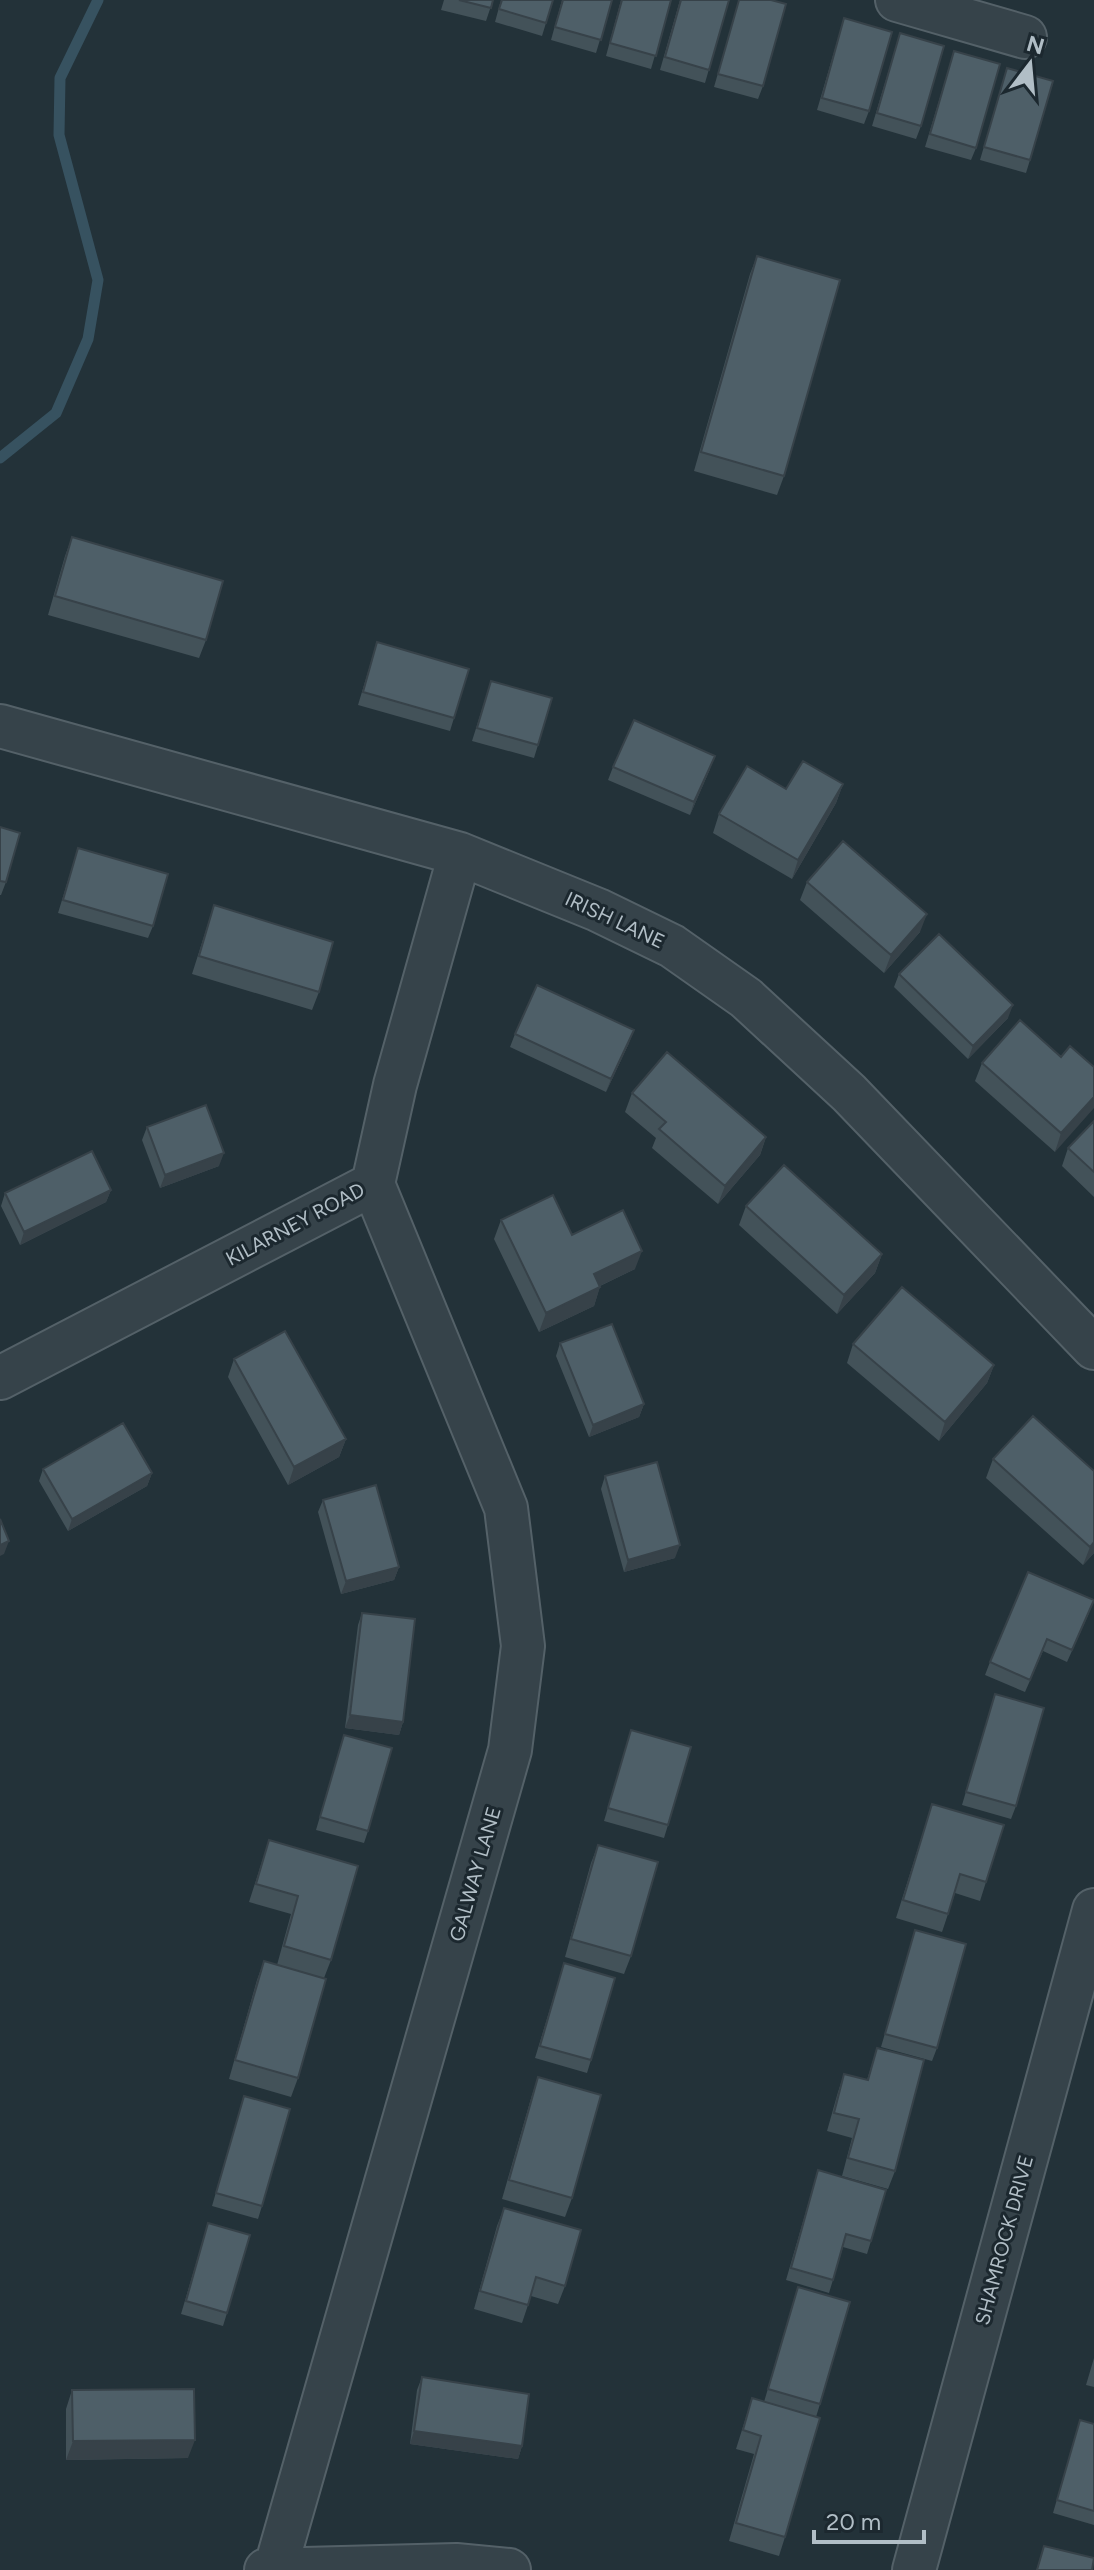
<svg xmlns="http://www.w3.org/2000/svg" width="1094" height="2570" viewBox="0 0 1094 2570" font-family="Figtree,sans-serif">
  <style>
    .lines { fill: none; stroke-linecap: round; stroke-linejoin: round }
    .stream { stroke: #375260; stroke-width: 11 }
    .street-casing { stroke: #546168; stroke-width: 46 }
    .street { stroke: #36434a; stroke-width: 42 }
    .wall { fill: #435259 }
    .shaded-wall { fill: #374249 }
    .building { fill: #4e5f68; stroke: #374249; stroke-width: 2 }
    .labels { text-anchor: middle; stroke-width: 6; stroke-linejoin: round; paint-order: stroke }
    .street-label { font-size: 20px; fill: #b1bec6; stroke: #1c282f }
  </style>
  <rect width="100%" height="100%" fill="#233239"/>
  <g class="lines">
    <path class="stream" d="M 0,458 L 56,413 L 88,339 L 98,280 L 59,135 L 60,78 L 98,0"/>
    <defs>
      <path id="street" d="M 897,0 L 1025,37
        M 0,726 L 460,854 L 598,910 L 672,946 L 746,998 L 849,1093 L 1094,1348
        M 0,1378 L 373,1184 L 395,1085 L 460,854
        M 266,2570 L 456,2565 L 509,2570
        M 275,2570 L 510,1750 L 523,1646 L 506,1508 L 373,1184
        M 914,2570 L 1094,1910"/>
    </defs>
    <use href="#street" class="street-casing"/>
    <use href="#street" class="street"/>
  </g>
  <path class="wall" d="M 444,0 L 493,0 L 486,21 L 441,10 Z
    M 501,0 L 553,0 L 542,36 L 495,22 Z
    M 562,0 L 612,0 L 596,53 L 551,40 Z
    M 621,0 L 671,0 L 651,69 L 606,56 Z
    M 680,0 L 729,0 L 705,83 L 660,70 Z
    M 739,0 L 771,0 L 763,86 L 758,99 L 714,87 Z
    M 844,18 L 869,111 L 864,124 L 817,110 Z
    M 900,33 L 921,126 L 916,139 L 872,126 Z
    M 954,51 L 976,148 L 971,160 L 925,147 Z
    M 1007,68 L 1030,160 L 1026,173 L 980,160 Z
    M 757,256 L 784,476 L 777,495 L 694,471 L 750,274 Z
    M 72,537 L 206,640 L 199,658 L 48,615 L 65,556 Z
    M 377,642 L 454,718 L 450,731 L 358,705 Z
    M 491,681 L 538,745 L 534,758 L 472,741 Z
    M 613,767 L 710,769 L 690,815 L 608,780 Z
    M 843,784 L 836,803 L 792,879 L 713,833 L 719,814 L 786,789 Z
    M 0,827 L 6,882 L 1,895 L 0,895 Z
    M 78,848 L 153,926 L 148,938 L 58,913 Z
    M 807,882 L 920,932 L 884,973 L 800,900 Z
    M 214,905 L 319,992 L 312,1010 L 192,974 Z
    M 899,974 L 1008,1018 L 968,1059 L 894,987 Z
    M 515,1034 L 629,1043 L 606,1092 L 510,1047 Z
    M 1061,1057 L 1094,1067 L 1055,1152 L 975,1081 L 982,1063 Z
    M 632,1093 L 766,1137 L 760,1155 L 718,1204 L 652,1148 L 656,1138 L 625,1112 Z
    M 1094,1121 L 1094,1197 L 1062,1166 L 1068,1148 Z
    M 147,1127 L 219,1166 L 160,1188 L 142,1140 Z
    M 111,1190 L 106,1202 L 20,1245 L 1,1206 L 5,1193 Z
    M 746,1206 L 882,1254 L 875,1273 L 837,1314 L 739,1225 Z
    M 501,1220 L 572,1235 L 635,1269 L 600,1286 L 594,1306 L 539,1332 L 494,1239 Z
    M 560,1343 L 644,1404 L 639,1417 L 589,1437 L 556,1356 Z
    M 853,1344 L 994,1365 L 987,1383 L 939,1441 L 847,1363 Z
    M 234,1359 L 346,1439 L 339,1457 L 288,1485 L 228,1377 Z
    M 993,1459 L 1094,1471 L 1094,1553 L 1083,1565 L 986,1478 Z
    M 43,1469 L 152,1473 L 147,1486 L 68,1531 L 39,1481 Z
    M 605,1476 L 675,1558 L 624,1572 L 601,1489 Z
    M 323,1500 L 399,1567 L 394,1580 L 341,1594 L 318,1512 Z
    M 362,1613 L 403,1722 L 399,1735 L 345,1728 L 358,1625 Z
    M 1089,1613 L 1067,1662 L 1043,1651 L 1025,1692 L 985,1675 L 990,1662 Z
    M 995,1694 L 1016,1806 L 1011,1819 L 962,1805 Z
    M 631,1730 L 668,1825 L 664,1838 L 604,1821 Z
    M 344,1735 L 368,1831 L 364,1843 L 316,1830 Z
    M 932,1804 L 986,1882 L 980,1901 L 955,1893 L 942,1932 L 896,1918 Z
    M 269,1840 L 331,1960 L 324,1978 L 277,1965 L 291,1914 L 249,1902 Z
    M 598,1845 L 631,1956 L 624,1974 L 565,1957 L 591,1863 Z
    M 915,1930 L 937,2048 L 932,2061 L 881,2047 Z
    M 264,1961 L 298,2078 L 291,2097 L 229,2079 L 257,1980 Z
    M 564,1963 L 591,2060 L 587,2073 L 535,2058 Z
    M 877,2048 L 895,2171 L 888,2189 L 842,2176 L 852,2138 L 827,2131 L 838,2092 L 844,2074 L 867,2080 Z
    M 538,2077 L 572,2198 L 565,2217 L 502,2199 L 532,2095 Z
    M 244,2096 L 262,2206 L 258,2219 L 212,2206 Z
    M 818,2170 L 871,2241 L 867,2254 L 843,2247 L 829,2293 L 786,2280 Z
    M 504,2208 L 565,2286 L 558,2304 L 531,2296 L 522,2323 L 474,2309 L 497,2226 Z
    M 208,2223 L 227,2313 L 223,2326 L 181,2314 Z
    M 798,2287 L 820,2404 L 816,2417 L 785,2537 L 779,2556 L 729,2541 L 754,2454 L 736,2449 L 752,2398 L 764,2402 Z
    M 1094,2358 L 1094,2387 L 1086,2385 Z
    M 422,2377 L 522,2446 L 518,2459 L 410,2444 L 417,2390 Z
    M 72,2390 L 188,2458 L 66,2460 L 66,2409 Z
    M 1080,2420 L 1094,2424 L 1094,2525 L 1053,2513 Z"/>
  <path class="shaded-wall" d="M 715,756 L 710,769 L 690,815 L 694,802 Z
    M 843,784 L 836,803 L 792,879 L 798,860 Z
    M 927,914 L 920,932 L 884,973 L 891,955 Z
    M 1013,1005 L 1008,1018 L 968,1059 L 973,1046 Z
    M 634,1030 L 629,1043 L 606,1092 L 611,1079 Z
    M 1094,1097 L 1094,1108 L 1055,1152 L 1061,1133 Z
    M 766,1137 L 760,1155 L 718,1204 L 725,1186 Z
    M 224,1153 L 219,1166 L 160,1188 L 165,1175 Z
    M 111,1190 L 106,1202 L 20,1245 L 24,1232 Z
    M 642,1251 L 635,1269 L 587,1292 L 594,1274 Z
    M 882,1254 L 875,1273 L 837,1314 L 844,1295 Z
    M 600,1287 L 594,1306 L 539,1332 L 546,1313 Z
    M 994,1365 L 987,1383 L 939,1441 L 945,1422 Z
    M 644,1404 L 639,1417 L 589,1437 L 593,1425 Z
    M 346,1439 L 339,1457 L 288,1485 L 294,1467 Z
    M 152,1473 L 147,1486 L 68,1531 L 72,1519 Z
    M 9,1541 L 4,1554 L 0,1556 L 0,1545 Z
    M 1094,1542 L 1094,1553 L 1083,1565 L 1090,1547 Z
    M 680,1545 L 675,1558 L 624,1572 L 628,1560 Z
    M 399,1567 L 394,1580 L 341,1594 L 346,1581 Z
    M 350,1715 L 403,1722 L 399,1735 L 345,1728 Z
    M 414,2431 L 522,2446 L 518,2459 L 410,2444 Z
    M 195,2440 L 188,2458 L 66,2460 L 73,2441 Z"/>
  <path class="building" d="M 459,0 L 493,0 L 491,8 Z
    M 502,0 L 553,0 L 546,23 L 499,9 Z
    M 563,0 L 612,0 L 601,40 L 555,27 Z
    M 622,0 L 671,0 L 656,56 L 610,43 Z
    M 681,0 L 729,0 L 709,70 L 665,57 Z
    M 739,0 L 771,0 L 786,4 L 763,86 L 718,74 Z
    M 844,18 L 892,32 L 869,111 L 822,98 Z
    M 900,33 L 944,46 L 921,126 L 877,113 Z
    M 954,51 L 1000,64 L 976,148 L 930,134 Z
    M 1007,68 L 1053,81 L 1030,160 L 984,147 Z
    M 757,256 L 840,280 L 784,476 L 701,452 Z
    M 72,537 L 223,581 L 206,640 L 55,596 Z
    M 377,642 L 469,669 L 454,718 L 363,692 Z
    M 491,681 L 552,698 L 538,745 L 477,728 Z
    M 634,720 L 715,756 L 694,802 L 613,767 Z
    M 803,761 L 843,784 L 798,860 L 719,814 L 747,766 L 786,789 Z
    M 0,827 L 20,833 L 6,882 L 0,881 Z
    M 843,841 L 927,914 L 891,955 L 807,882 Z
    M 78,848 L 168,874 L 153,926 L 63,900 Z
    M 214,905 L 333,942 L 319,992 L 199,956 Z
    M 939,934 L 1013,1005 L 973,1046 L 899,974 Z
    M 537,985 L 634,1030 L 611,1079 L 515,1034 Z
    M 1020,1020 L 1061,1057 L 1070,1046 L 1094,1067 L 1094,1097 L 1061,1133 L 982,1063 Z
    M 667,1052 L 766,1137 L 725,1186 L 659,1129 L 666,1122 L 632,1093 Z
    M 206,1105 L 224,1153 L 165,1175 L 147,1127 Z
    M 1094,1121 L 1094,1172 L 1068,1148 Z
    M 92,1151 L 111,1190 L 24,1232 L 5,1193 Z
    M 784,1165 L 882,1254 L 844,1295 L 746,1206 Z
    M 553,1195 L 572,1235 L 623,1210 L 642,1251 L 594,1274 L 600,1287 L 546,1313 L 501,1220 Z
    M 902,1287 L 994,1365 L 945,1422 L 853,1344 Z
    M 612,1324 L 644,1404 L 593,1425 L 560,1343 Z
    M 285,1331 L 346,1439 L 294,1467 L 234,1359 Z
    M 1033,1416 L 1094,1471 L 1094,1542 L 1090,1547 L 993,1459 Z
    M 123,1423 L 152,1473 L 72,1519 L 43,1469 Z
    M 657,1462 L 680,1545 L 628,1560 L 605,1476 Z
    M 376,1485 L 399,1567 L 346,1581 L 323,1500 Z
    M 0,1519 L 9,1541 L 0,1545 Z
    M 1028,1572 L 1094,1600 L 1072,1650 L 1047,1639 L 1030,1680 L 990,1662 Z
    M 362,1613 L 415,1619 L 403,1722 L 350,1715 Z
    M 995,1694 L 1044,1708 L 1016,1806 L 966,1792 Z
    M 631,1730 L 691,1747 L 668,1825 L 608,1808 Z
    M 344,1735 L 392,1748 L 368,1831 L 320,1817 Z
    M 932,1804 L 1004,1825 L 986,1882 L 960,1874 L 948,1914 L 903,1900 Z
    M 269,1840 L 358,1866 L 331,1960 L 284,1946 L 298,1896 L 256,1884 Z
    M 598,1845 L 658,1862 L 631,1956 L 571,1939 Z
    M 915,1930 L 966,1944 L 937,2048 L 885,2034 Z
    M 264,1961 L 326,1979 L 298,2078 L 235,2060 Z
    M 564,1963 L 615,1978 L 591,2060 L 540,2046 Z
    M 877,2048 L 924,2060 L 895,2171 L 848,2158 L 859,2119 L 834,2113 L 844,2074 L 868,2080 Z
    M 538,2077 L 601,2095 L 572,2198 L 509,2180 Z
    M 244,2096 L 290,2109 L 262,2206 L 216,2193 Z
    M 818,2170 L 886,2190 L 871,2241 L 846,2234 L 833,2280 L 791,2268 Z
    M 504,2208 L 581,2230 L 565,2286 L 536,2277 L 528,2305 L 480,2291 Z
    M 208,2223 L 250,2235 L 227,2313 L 186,2301 Z
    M 798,2287 L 850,2302 L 820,2404 L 768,2389 Z
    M 422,2377 L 529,2394 L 522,2446 L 414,2431 Z
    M 194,2389 L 195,2440 L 73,2441 L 72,2390 Z
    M 752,2398 L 820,2418 L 785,2537 L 736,2523 L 761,2436 L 743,2430 Z
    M 1080,2420 L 1094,2424 L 1094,2511 L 1057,2500 Z
    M 1044,2546 L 1094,2558 L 1092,2570 L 1037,2570 Z"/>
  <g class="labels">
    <g class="street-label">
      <text transform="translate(615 920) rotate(25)" y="7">IRISH LANE</text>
      <text transform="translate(295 1224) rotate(-28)" y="7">KILARNEY ROAD</text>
      <text transform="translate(475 1874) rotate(-74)" y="7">GALWAY LANE</text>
      <text transform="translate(1004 2240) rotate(-75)" y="7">SHAMROCK DRIVE</text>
    </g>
  </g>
  <g transform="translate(1030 64) rotate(16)" stroke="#1c282f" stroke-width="6" paint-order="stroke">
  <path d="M0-6L14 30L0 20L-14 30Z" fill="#b1bec6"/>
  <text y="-12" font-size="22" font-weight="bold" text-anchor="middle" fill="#b1bec6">N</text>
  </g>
  <path d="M814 2530v12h110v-12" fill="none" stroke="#b1bec6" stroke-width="4"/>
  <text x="826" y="2530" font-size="24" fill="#b1bec6" stroke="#1c282f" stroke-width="6" paint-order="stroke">20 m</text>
</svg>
